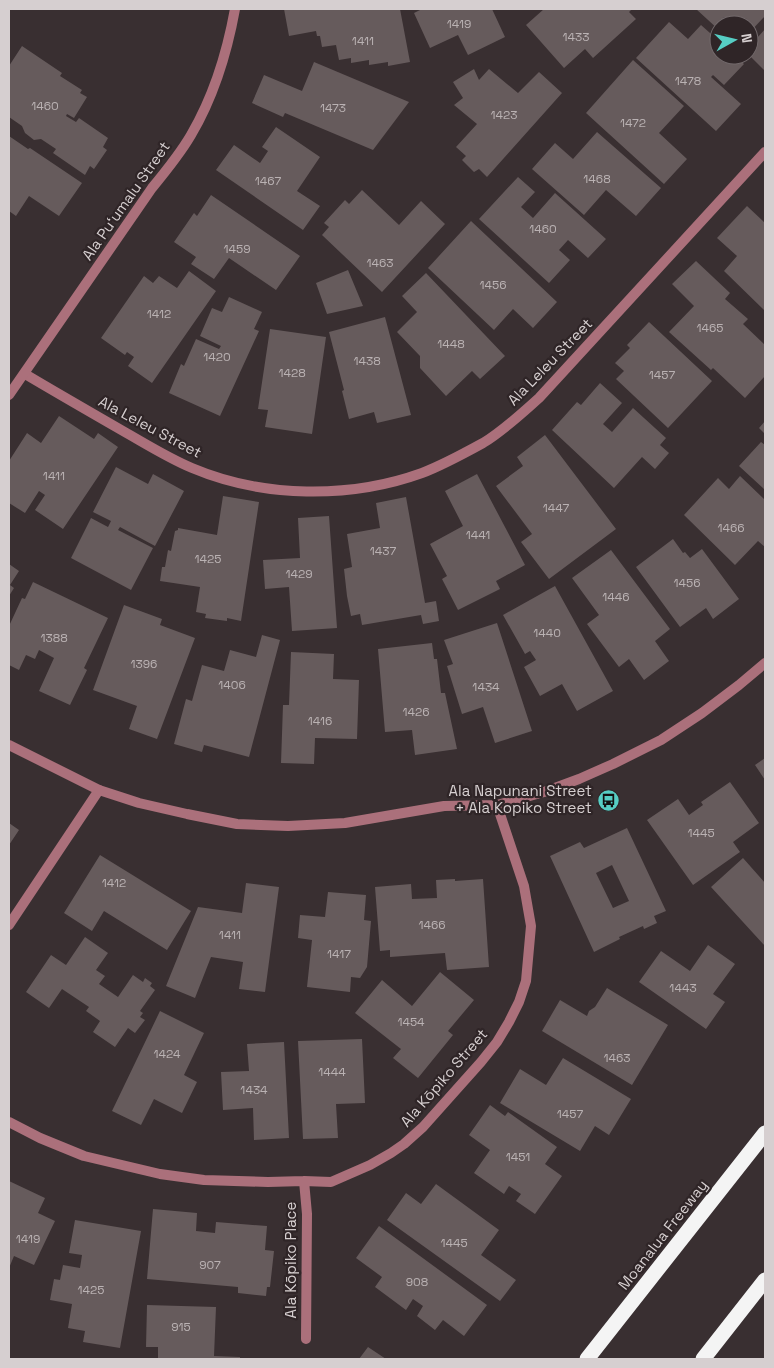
<svg xmlns="http://www.w3.org/2000/svg" width="774" height="1368" viewBox="0 0 774 1368" font-family="'Space Grotesk',sans-serif">
  <style>
    .building { fill: #665b5c; fill-rule: evenodd }
    .lines { fill: none; stroke-linecap: round; stroke-linejoin: round }
    .minor { stroke: #ab707b; stroke-width: 10 }
    .tertiary { stroke: #ab707b; stroke-width: 10 }
    .motorway { stroke: #f4f4f4; stroke-width: 15 }
    .labels { text-anchor: middle; stroke-width: 4.5; stroke-linejoin: round; paint-order: stroke }
    .number-label { font-size: 12px; fill: #bab2b3 }
    .street-label { font-size: 15px; fill: #d6cfd0; stroke: #2f2527 }
    .poi-label { font-size: 15px; fill: #d6cfd0; stroke: #2f2527; text-anchor: end }
  </style>
  <rect width="100%" height="100%" fill="#392f31"/>
  <path class="building" d="M 284,9 L 400,9 L 410,62 L 388,66 L 388,62 L 369,65 L 369,60 L 351,63 L 351,58 L 339,60 L 336,45 L 322,47 L 320,36 L 317,36 L 316,31 L 289,36 Z
    M 422,9 L 492,9 L 505,37 L 468,55 L 458,35 L 430,48 L 414,13 Z
    M 544,9 L 632,9 L 629,12 L 636,19 L 593,58 L 585,49 L 564,68 L 526,25 Z
    M 696,9 L 765,9 L 765,16 L 749,33 L 749,25 L 719,25 L 719,30 Z
    M 669,22 L 688,39 L 701,25 L 719,41 L 719,55 L 734,55 L 744,64 L 724,85 L 713,75 L 711,77 L 741,104 L 716,131 L 636,58 Z
    M 765,29 L 765,71 L 749,55 L 749,47 Z
    M 22,46 L 62,73 L 60,76 L 82,90 L 80,93 L 87,97 L 74,118 L 67,114 L 66,116 L 76,122 L 79,118 L 108,138 L 103,147 L 107,150 L 94,169 L 90,166 L 85,175 L 53,153 L 56,149 L 41,139 L 34,140 L 25,133 L 22,126 L 9,117 L 9,66 Z
    M 633,60 L 684,106 L 659,133 L 687,159 L 664,184 L 586,113 Z
    M 314,62 L 409,102 L 373,150 L 285,113 L 283,117 L 252,103 L 264,75 L 302,91 Z
    M 474,69 L 479,80 L 489,69 L 518,93 L 539,72 L 562,93 L 487,177 L 479,169 L 474,172 L 462,160 L 466,156 L 456,147 L 477,124 L 454,105 L 463,98 L 453,82 Z
    M 276,127 L 320,157 L 297,191 L 320,206 L 303,230 L 216,170 L 234,145 L 260,163 L 268,151 L 262,147 Z
    M 597,132 L 661,188 L 636,216 L 606,190 L 584,215 L 532,169 L 555,143 L 573,159 Z
    M 9,136 L 28,149 L 30,148 L 82,183 L 59,216 L 29,196 L 16,216 L 9,211 Z
    M 518,177 L 535,192 L 521,207 L 533,218 L 555,193 L 606,239 L 588,258 L 568,240 L 559,250 L 570,260 L 549,283 L 479,219 Z
    M 362,190 L 399,225 L 421,201 L 445,224 L 382,292 L 322,235 L 329,227 L 324,223 L 345,200 L 349,204 Z
    M 211,195 L 300,256 L 276,290 L 229,258 L 214,279 L 191,264 L 196,257 L 174,242 L 194,213 L 197,216 Z
    M 747,206 L 765,223 L 765,311 L 724,271 L 737,256 L 717,238 Z
    M 471,221 L 557,302 L 533,328 L 513,309 L 494,330 L 428,268 Z
    M 696,261 L 730,293 L 725,299 L 748,319 L 743,324 L 765,345 L 765,376 L 745,398 L 713,368 L 711,370 L 669,332 L 694,306 L 672,284 Z
    M 348,270 L 363,306 L 327,314 L 316,283 Z
    M 189,271 L 216,291 L 152,383 L 128,366 L 134,357 L 127,352 L 125,355 L 101,338 L 144,276 L 153,283 L 159,276 L 177,288 Z
    M 426,273 L 505,356 L 480,379 L 472,371 L 446,396 L 420,368 L 420,356 L 397,332 L 417,312 L 402,296 Z
    M 229,297 L 262,312 L 254,329 L 259,331 L 220,416 L 169,393 L 181,364 L 184,366 L 196,339 L 219,349 L 221,346 L 200,336 L 212,308 L 222,312 Z
    M 385,317 L 411,415 L 377,423 L 374,412 L 349,419 L 342,391 L 344,390 L 329,332 Z
    M 649,322 L 712,381 L 668,428 L 616,379 L 624,371 L 615,363 L 630,348 L 627,345 Z
    M 270,329 L 326,337 L 312,434 L 265,427 L 268,410 L 258,409 Z
    M 600,383 L 622,403 L 603,424 L 612,432 L 633,408 L 666,438 L 660,445 L 669,453 L 655,469 L 642,457 L 614,488 L 552,430 L 577,402 L 581,405 Z
    M 59,416 L 94,439 L 98,433 L 118,447 L 63,529 L 35,510 L 45,495 L 39,491 L 25,513 L 9,503 L 9,461 L 27,433 L 41,443 Z
    M 765,421 L 765,434 L 759,428 Z
    M 545,435 L 616,529 L 549,579 L 521,542 L 532,534 L 496,486 L 523,466 L 517,457 Z
    M 761,442 L 765,445 L 765,490 L 739,466 Z
    M 116,467 L 148,484 L 153,474 L 184,491 L 155,546 L 120,527 L 118,530 L 153,548 L 131,590 L 71,558 L 91,518 L 108,527 L 111,521 L 93,512 Z
    M 477,474 L 525,565 L 496,581 L 500,589 L 458,610 L 442,579 L 447,576 L 430,544 L 463,526 L 445,491 Z
    M 740,476 L 765,500 L 765,547 L 758,541 L 735,565 L 684,515 L 718,478 L 729,489 Z
    M 223,496 L 259,502 L 241,621 L 227,618 L 227,621 L 205,618 L 206,614 L 196,612 L 200,587 L 160,581 L 162,567 L 165,567 L 168,550 L 171,551 L 175,531 L 178,530 L 178,528 L 217,535 Z
    M 406,497 L 425,603 L 436,601 L 439,621 L 423,624 L 421,615 L 362,625 L 360,614 L 351,616 L 347,596 L 344,569 L 352,567 L 347,534 L 380,528 L 376,503 Z
    M 329,516 L 337,628 L 292,631 L 289,587 L 265,589 L 263,560 L 300,558 L 298,518 Z
    M 673,539 L 683,553 L 685,552 L 690,558 L 702,549 L 739,599 L 713,619 L 706,608 L 680,627 L 636,567 Z
    M 611,550 L 670,629 L 655,641 L 669,661 L 644,680 L 629,659 L 619,667 L 587,624 L 599,615 L 572,578 Z
    M 9,564 L 19,571 L 10,585 L 14,588 L 9,596 Z
    M 33,582 L 108,618 L 84,668 L 87,670 L 70,705 L 39,691 L 54,658 L 39,650 L 35,659 L 26,655 L 19,670 L 9,665 L 9,626 L 22,598 L 25,599 Z
    M 555,586 L 613,691 L 577,711 L 562,684 L 540,696 L 524,667 L 536,660 L 530,651 L 525,654 L 503,615 Z
    M 124,605 L 162,619 L 160,625 L 195,638 L 157,739 L 129,729 L 137,706 L 93,690 Z
    M 497,623 L 532,731 L 495,743 L 483,707 L 462,714 L 447,666 L 453,664 L 444,640 Z
    M 262,635 L 280,640 L 249,757 L 204,745 L 202,752 L 174,744 L 186,699 L 192,701 L 202,665 L 224,671 L 230,650 L 256,657 Z
    M 432,643 L 434,659 L 437,659 L 441,693 L 445,693 L 457,749 L 415,755 L 412,730 L 385,732 L 378,649 Z
    M 291,652 L 334,654 L 333,679 L 359,680 L 357,739 L 315,738 L 314,764 L 281,763 L 283,705 L 289,705 Z
    M 765,758 L 765,780 L 755,765 Z
    M 730,782 L 759,823 L 733,842 L 740,852 L 693,885 L 647,820 L 678,799 L 689,815 L 703,805 L 701,802 Z
    M 9,823 L 19,830 L 9,845 Z
    M 627,828 L 666,911 L 654,916 L 657,923 L 644,929 L 643,926 L 619,937 L 620,939 L 594,952 L 550,856 L 580,842 L 584,848 ZM 612,865 L 629,901 L 613,908 L 596,873 Z
    M 100,855 L 191,911 L 167,950 L 104,911 L 92,931 L 64,913 Z
    M 743,858 L 765,883 L 765,946 L 711,887 Z
    M 455,879 L 455,881 L 483,879 L 489,967 L 447,970 L 445,953 L 390,957 L 390,950 L 380,951 L 375,887 L 411,884 L 412,899 L 437,898 L 436,880 Z
    M 246,883 L 279,887 L 265,992 L 239,989 L 243,962 L 211,957 L 195,998 L 166,986 L 198,907 L 242,913 Z
    M 328,892 L 366,895 L 364,920 L 371,921 L 367,967 L 360,978 L 351,977 L 350,992 L 307,987 L 312,940 L 298,938 L 300,915 L 325,917 Z
    M 85,937 L 108,953 L 96,970 L 105,976 L 99,984 L 118,997 L 133,975 L 143,982 L 145,978 L 152,983 L 150,986 L 155,990 L 140,1011 L 143,1013 L 140,1017 L 145,1020 L 135,1033 L 128,1028 L 115,1047 L 93,1032 L 100,1021 L 86,1011 L 89,1007 L 62,989 L 49,1008 L 26,992 L 51,955 L 66,965 Z
    M 708,945 L 735,964 L 713,994 L 725,1002 L 706,1029 L 639,982 L 661,951 L 690,971 Z
    M 440,972 L 474,1000 L 448,1031 L 453,1035 L 418,1078 L 393,1058 L 401,1049 L 355,1013 L 382,980 L 412,1006 Z
    M 607,988 L 668,1025 L 632,1085 L 542,1031 L 560,1000 L 587,1016 L 589,1011 L 595,1007 Z
    M 160,1011 L 204,1033 L 184,1075 L 197,1082 L 182,1113 L 154,1099 L 141,1125 L 112,1111 Z
    M 362,1039 L 365,1103 L 336,1104 L 338,1138 L 303,1139 L 298,1041 Z
    M 284,1042 L 289,1138 L 254,1140 L 253,1108 L 223,1110 L 221,1072 L 249,1071 L 247,1044 Z
    M 563,1058 L 631,1099 L 609,1135 L 595,1126 L 580,1151 L 500,1103 L 520,1069 L 546,1085 Z
    M 490,1105 L 505,1116 L 508,1112 L 557,1147 L 545,1164 L 562,1176 L 535,1214 L 516,1201 L 521,1194 L 509,1186 L 504,1194 L 474,1173 L 490,1150 L 469,1135 Z
    M 9,1181 L 45,1198 L 38,1213 L 55,1221 L 34,1265 L 14,1256 L 9,1268 Z
    M 436,1184 L 499,1230 L 481,1255 L 516,1280 L 500,1301 L 387,1220 L 406,1193 L 421,1204 Z
    M 153,1209 L 197,1213 L 196,1231 L 215,1233 L 216,1222 L 267,1226 L 265,1250 L 274,1251 L 270,1287 L 267,1287 L 266,1296 L 238,1293 L 238,1287 L 147,1279 Z
    M 75,1220 L 141,1231 L 120,1348 L 83,1342 L 85,1331 L 68,1328 L 72,1304 L 50,1300 L 54,1279 L 60,1280 L 63,1265 L 80,1268 L 82,1255 L 69,1253 Z
    M 379,1226 L 487,1305 L 464,1336 L 443,1320 L 435,1330 L 417,1316 L 423,1306 L 413,1299 L 406,1310 L 375,1287 L 382,1277 L 356,1258 Z
    M 147,1305 L 216,1307 L 214,1356 L 240,1357 L 240,1359 L 158,1359 L 158,1347 L 146,1347 Z
    M 368,1347 L 386,1359 L 359,1359 Z"/>
  <g class="lines">
    <path class="minor" d="M 25,374 C 57,393 90,412 123,431 C 146,444 168,458 192,468 C 263,498 350,499 422,473 C 443,465 463,454 483,443 C 503,431 521,414 539,398 L 765,152
      M 9,925 L 99,790
      M 9,1122 L 40,1138 L 84,1156 L 160,1174 L 204,1180 L 268,1182 L 304,1181 L 331,1182 L 370,1165 L 391,1153 L 404,1144 L 423,1127 L 481,1062 L 497,1042 L 509,1022 L 519,1002 L 526,981 L 531,926 L 524,886 L 497,805
      M 304,1181 L 307,1214 L 306,1339"/>
    <path class="tertiary" d="M 9,395 L 152,188 C 166,171 180,154 191,135 C 214,96 227,53 235,9
      M 9,745 L 99,790 L 139,803 L 187,814 L 237,824 L 288,826 L 345,823 L 444,806 L 497,805 L 544,792 L 579,779 L 613,764 L 661,740 L 702,713 L 739,685 L 765,663"/>
    <path class="motorway" d="M 587,1359 L 765,1133
      M 703,1359 L 765,1280"/>
  </g>
  <defs>
    <symbol id="bus-disc" viewBox="-11 -11 22 22"><circle r="9.5" fill="#56cec4" stroke="#2f2527"/><path d="M-5-6H5V4H4V6H2V4H-2V6H-4V4H-5ZM-3.5-4V0h7V-4ZM-3.5 1.2v1.5H-2V1.2ZM2 1.2v1.5H3.5V1.2Z" fill="#111"/></symbol>
  </defs>
  <g fill-rule="evenodd">
    <use href="#bus-disc" x="596" y="788" width="25" height="25"/>
  </g>
  <g class="labels">
    <g class="number-label">
      <text x="459" y="28">1419</text>
      <text x="576" y="41">1433</text>
      <text x="363" y="45">1411</text>
      <text x="688" y="85">1478</text>
      <text x="45" y="110">1460</text>
      <text x="333" y="112">1473</text>
      <text x="504" y="119">1423</text>
      <text x="633" y="127">1472</text>
      <text x="597" y="183">1468</text>
      <text x="268" y="185">1467</text>
      <text x="543" y="233">1460</text>
      <text x="237" y="253">1459</text>
      <text x="380" y="267">1463</text>
      <text x="493" y="289">1456</text>
      <text x="159" y="318">1412</text>
      <text x="710" y="332">1465</text>
      <text x="451" y="348">1448</text>
      <text x="217" y="361">1420</text>
      <text x="367" y="365">1438</text>
      <text x="292" y="377">1428</text>
      <text x="662" y="379">1457</text>
      <text x="54" y="480">1411</text>
      <text x="556" y="512">1447</text>
      <text x="731" y="532">1466</text>
      <text x="478" y="539">1441</text>
      <text x="383" y="555">1437</text>
      <text x="208" y="563">1425</text>
      <text x="299" y="578">1429</text>
      <text x="687" y="587">1456</text>
      <text x="616" y="601">1446</text>
      <text x="547" y="637">1440</text>
      <text x="54" y="642">1388</text>
      <text x="144" y="668">1396</text>
      <text x="232" y="689">1406</text>
      <text x="486" y="691">1434</text>
      <text x="416" y="716">1426</text>
      <text x="320" y="725">1416</text>
      <text x="701" y="837">1445</text>
      <text x="114" y="887">1412</text>
      <text x="432" y="929">1466</text>
      <text x="230" y="939">1411</text>
      <text x="339" y="958">1417</text>
      <text x="683" y="992">1443</text>
      <text x="411" y="1026">1454</text>
      <text x="167" y="1058">1424</text>
      <text x="617" y="1062">1463</text>
      <text x="332" y="1076">1444</text>
      <text x="254" y="1094">1434</text>
      <text x="570" y="1118">1457</text>
      <text x="518" y="1161">1451</text>
      <text x="28" y="1243">1419</text>
      <text x="454" y="1247">1445</text>
      <text x="210" y="1269">907</text>
      <text x="417" y="1286">908</text>
      <text x="91" y="1294">1425</text>
      <text x="181" y="1331">915</text>
    </g>
    <g class="street-label">
      <text transform="translate(126 201) rotate(-55)" y="5">Ala Puʻumalu Street</text>
      <text transform="translate(550 362) rotate(-46)" y="5">Ala Leleu Street</text>
      <text transform="translate(150 427) rotate(28)" y="5">Ala Leleu Street</text>
      <text transform="translate(444 1078) rotate(-49)" y="5">Ala Kōpiko Street</text>
      <text transform="translate(663 1235) rotate(-52)" y="5">Moanalua Freeway</text>
      <text transform="translate(291 1260) rotate(-90)" y="5">Ala Kōpiko Place</text>
    </g>
    <g class="poi-label">
      <text x="592" y="796">Ala Napunani Street<tspan x="592" dy="17">+ Ala Kopiko Street</tspan></text>
    </g>
  </g>
  <rect width="774" height="1368" fill="none" stroke="#d6cfd0" stroke-width="20"/>
  <g transform="translate(734 40) rotate(82)"><circle r="24" fill="#2f2527" stroke="#72696b"/>
  <path d="M0-4L9 19L0 12L-9 19Z" fill="#56cec4"/>
  <text y="-8" font-size="14" font-weight="bold" text-anchor="middle" fill="#d6cfd0">N</text>
  </g>
</svg>
